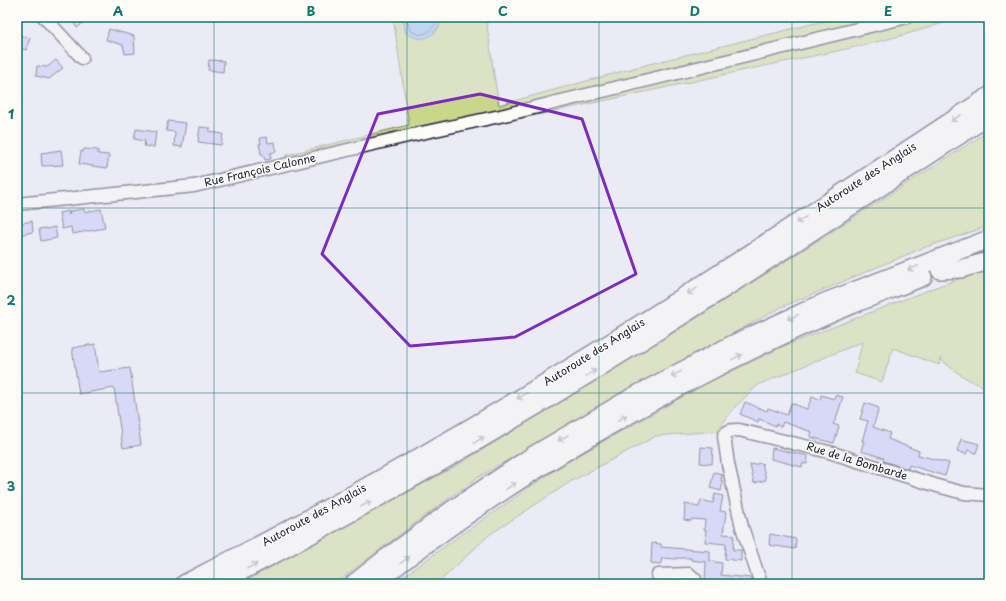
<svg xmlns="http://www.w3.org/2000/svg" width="1006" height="601" viewBox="0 0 1006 601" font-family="'Playpen Sans',sans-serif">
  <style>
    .green { fill: #c9d78a; stroke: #767c62 }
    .water { fill: #8fbde9; stroke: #637fa3 }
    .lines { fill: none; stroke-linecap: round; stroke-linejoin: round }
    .shore { stroke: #4e6081; stroke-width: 1 }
    .building { fill: #c2c3f5; stroke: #22223b }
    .minor-casing { stroke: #22223b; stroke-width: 15 }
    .highway-casing { stroke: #22223b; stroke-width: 20 }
    .minor { stroke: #fdfcf7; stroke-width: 12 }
    .highway { stroke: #fdfcf7; stroke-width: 17 }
    .oneway { stroke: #9a9aa2 }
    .marked { fill: none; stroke: #7b2cbf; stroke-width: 3; stroke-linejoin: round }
    .grid { fill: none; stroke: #0f766e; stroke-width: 1; stroke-opacity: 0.55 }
    .labels { text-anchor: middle; stroke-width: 3; stroke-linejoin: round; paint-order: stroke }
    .street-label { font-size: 11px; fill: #22223b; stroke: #fdfcf7 }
    .neatline { fill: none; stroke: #0f766e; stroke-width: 1.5 }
    .grid-label { font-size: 13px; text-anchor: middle; font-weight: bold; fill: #0f766e }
  </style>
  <rect width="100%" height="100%" fill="#ebebf6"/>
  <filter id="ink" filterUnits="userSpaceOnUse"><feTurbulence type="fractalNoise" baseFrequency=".025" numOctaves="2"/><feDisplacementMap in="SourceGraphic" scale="8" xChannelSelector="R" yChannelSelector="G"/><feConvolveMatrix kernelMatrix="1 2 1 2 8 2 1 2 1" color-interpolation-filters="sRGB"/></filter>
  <g filter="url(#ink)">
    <path class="green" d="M 393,17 L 402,17 L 406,33 L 435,33 L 445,17 L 486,17 L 494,75 L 499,105 L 645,65 L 840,17 L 960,17 C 887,44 808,56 732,73 C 584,106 436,135 288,168 L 286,155 L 409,125 Z
      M 989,131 L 989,226 L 923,248 L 782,307 L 623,393 L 477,478 L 415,523 L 335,584 L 240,584 L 461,463 L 695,319 Z
      M 989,268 L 989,388 C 968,382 958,373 941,360 L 942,357 L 939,365 L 893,348 L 882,382 L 855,373 L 862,342 L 758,385 L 735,407 L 717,431 L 656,436 L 570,482 L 489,535 L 437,584 L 393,584 L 456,538 L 565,463 L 703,385 L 784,346 L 936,287 Z"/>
    <path class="water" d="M 402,17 L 445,17 C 434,34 427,46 406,33 Z"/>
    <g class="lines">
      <path class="shore" d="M 406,17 L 410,30 C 425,41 432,29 440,17"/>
    </g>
    <path class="building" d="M 70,17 L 78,17 L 83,23 L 77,28 Z
      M 109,29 L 134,36 L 135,53 L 125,54 L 123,45 L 106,40 Z
      M 17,34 L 30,38 L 26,50 L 17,47 Z
      M 56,60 L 63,68 L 49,79 L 36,76 L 37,66 L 47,67 Z
      M 209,60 L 224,61 L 223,72 L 208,70 Z
      M 168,121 L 186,123 L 182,147 L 174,146 L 175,132 L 166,131 Z
      M 200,127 L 210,128 L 210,132 L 223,134 L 221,145 L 198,142 Z
      M 136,129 L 156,132 L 154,147 L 144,146 L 145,141 L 134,139 Z
      M 267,137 L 268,143 L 275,142 L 276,152 L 270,153 L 271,159 L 265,160 L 263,154 L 261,154 L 259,144 L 261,144 L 260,138 Z
      M 84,149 L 98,150 L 98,154 L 109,155 L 107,168 L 79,164 L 81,151 L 83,152 Z
      M 61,150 L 63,165 L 42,166 L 41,153 Z
      M 84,209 L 85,212 L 101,209 L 105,228 L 72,234 L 71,227 L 62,229 L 59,213 L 68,211 L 69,215 L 70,211 Z
      M 32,221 L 33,232 L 17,235 L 17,224 Z
      M 55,227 L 57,238 L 41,241 L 39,229 L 45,228 L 46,229 Z
      M 95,344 L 99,372 L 130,368 L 141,445 L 123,448 L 114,388 L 79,394 L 72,348 Z
      M 821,395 L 834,399 L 835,395 L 843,397 L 836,419 L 833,424 L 839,426 L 834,443 L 810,437 L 812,432 L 783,422 L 781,427 L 776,424 L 776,426 L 759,419 L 758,422 L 740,414 L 745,402 L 767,411 L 768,408 L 787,415 L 791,403 L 807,409 L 812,397 L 820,400 Z
      M 865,403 L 879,408 L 873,427 L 890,433 L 888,439 L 919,451 L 918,455 L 949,463 L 945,476 L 909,465 L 908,469 L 883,461 L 884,458 L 861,451 L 864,441 L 862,441 L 868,421 L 860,419 Z
      M 961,439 L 979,444 L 976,453 L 968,450 L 966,454 L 957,451 Z
      M 701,447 L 713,448 L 712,464 L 700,463 Z
      M 772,448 L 808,456 L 807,464 L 803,463 L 802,467 L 771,459 Z
      M 762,463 L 766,480 L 754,483 L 750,465 Z
      M 714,472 L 722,474 L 721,481 L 723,481 L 721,491 L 710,488 Z
      M 715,494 L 723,496 L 720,511 L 726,512 L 723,534 L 734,535 L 733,550 L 741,550 L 741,561 L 725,559 L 726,544 L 705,542 L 706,530 L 704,530 L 705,520 L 692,519 L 691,521 L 684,520 L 685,504 L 699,507 L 701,500 L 713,503 Z
      M 770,534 L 796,539 L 795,549 L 769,545 Z
      M 652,543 L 661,544 L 661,547 L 710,551 L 710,561 L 722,563 L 721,575 L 751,578 L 753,584 L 705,584 L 706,562 L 691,560 L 691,558 L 676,558 L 676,559 L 662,558 L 661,564 L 651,563 Z"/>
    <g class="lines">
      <defs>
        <path id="minor" d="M 44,17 L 82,58
          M 17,204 L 194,186 L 412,135 L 500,116 L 907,17
          M 658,575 L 689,574 L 695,579 L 696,584
          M 761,584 L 742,527 L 728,464 L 724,436 C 727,430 732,430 739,430 L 829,452 L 941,487 L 964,493 L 989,495"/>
        <path id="highway" d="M 940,270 L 960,269 L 989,261
          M 184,584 C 317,516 449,443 576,364 C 716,278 852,186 989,96
          M 217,584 C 383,499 544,404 700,304 C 797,242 893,179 989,116
          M 353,584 L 386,558 L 450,511 L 535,454 L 632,397 L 733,344 L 825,302 L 989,239
          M 374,584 C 444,528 520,478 597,433 C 674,388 753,347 835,312 C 864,299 894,289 923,277"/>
      </defs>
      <use href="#minor" class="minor-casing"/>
      <use href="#highway" class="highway-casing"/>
      <use href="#minor" class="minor"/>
      <use href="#highway" class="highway"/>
    </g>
    <defs><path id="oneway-shaft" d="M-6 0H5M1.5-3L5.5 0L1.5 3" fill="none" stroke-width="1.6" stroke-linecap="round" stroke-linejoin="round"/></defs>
    <g class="oneway">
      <use href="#oneway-shaft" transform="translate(956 118) rotate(147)"/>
      <use href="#oneway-shaft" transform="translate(801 220) rotate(147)"/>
      <use href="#oneway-shaft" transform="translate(913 268) rotate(159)"/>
      <use href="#oneway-shaft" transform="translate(692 291) rotate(148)"/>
      <use href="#oneway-shaft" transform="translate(793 317) rotate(156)"/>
      <use href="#oneway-shaft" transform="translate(737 357) rotate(-27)"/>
      <use href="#oneway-shaft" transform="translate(591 373) rotate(-32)"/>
      <use href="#oneway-shaft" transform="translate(676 374) rotate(152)"/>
      <use href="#oneway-shaft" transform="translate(522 396) rotate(150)"/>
      <use href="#oneway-shaft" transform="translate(622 418) rotate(-30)"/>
      <use href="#oneway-shaft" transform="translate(563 438) rotate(150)"/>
      <use href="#oneway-shaft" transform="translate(479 440) rotate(-31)"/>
      <use href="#oneway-shaft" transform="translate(511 486) rotate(-34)"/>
      <use href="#oneway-shaft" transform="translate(366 504) rotate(-28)"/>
      <use href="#oneway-shaft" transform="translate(405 560) rotate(-36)"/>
      <use href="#oneway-shaft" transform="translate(252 566) rotate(-28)"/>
    </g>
  </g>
  <path d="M0 0H1006V601H0ZM 480,94 L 582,119 L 636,274 L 515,337 L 410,346 L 322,254 L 378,114 Z" fill="#ebebf6" fill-opacity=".55" fill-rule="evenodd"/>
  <path class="marked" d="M 480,94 L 582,119 L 636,274 L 515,337 L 410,346 L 322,254 L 378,114 Z"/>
  <path class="grid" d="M 214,17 L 214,584M 407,17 L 407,584M 599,17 L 599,584M 792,17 L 792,584M 17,208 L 989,208M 17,393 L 989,393"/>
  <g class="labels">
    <g class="street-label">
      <text transform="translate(260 170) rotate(-13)" y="4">Rue François Calonne</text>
      <text transform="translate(866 177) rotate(-33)" y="4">Autoroute des Anglais</text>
      <text transform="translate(594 352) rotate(-32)" y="4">Autoroute des Anglais</text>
      <text transform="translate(857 461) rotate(17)" y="4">Rue de la Bombarde</text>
      <text transform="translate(314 515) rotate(-29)" y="4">Autoroute des Anglais</text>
    </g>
  </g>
  <rect width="1006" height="601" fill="none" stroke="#fdfcf7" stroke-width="44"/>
  <rect x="22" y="22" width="962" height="557" class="neatline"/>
  <g class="grid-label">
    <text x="118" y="16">A</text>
    <text x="311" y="16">B</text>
    <text x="503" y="16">C</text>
    <text x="695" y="16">D</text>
    <text x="888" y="16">E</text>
    <text x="11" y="119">1</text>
    <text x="11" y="305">2</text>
    <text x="11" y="491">3</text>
  </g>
</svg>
